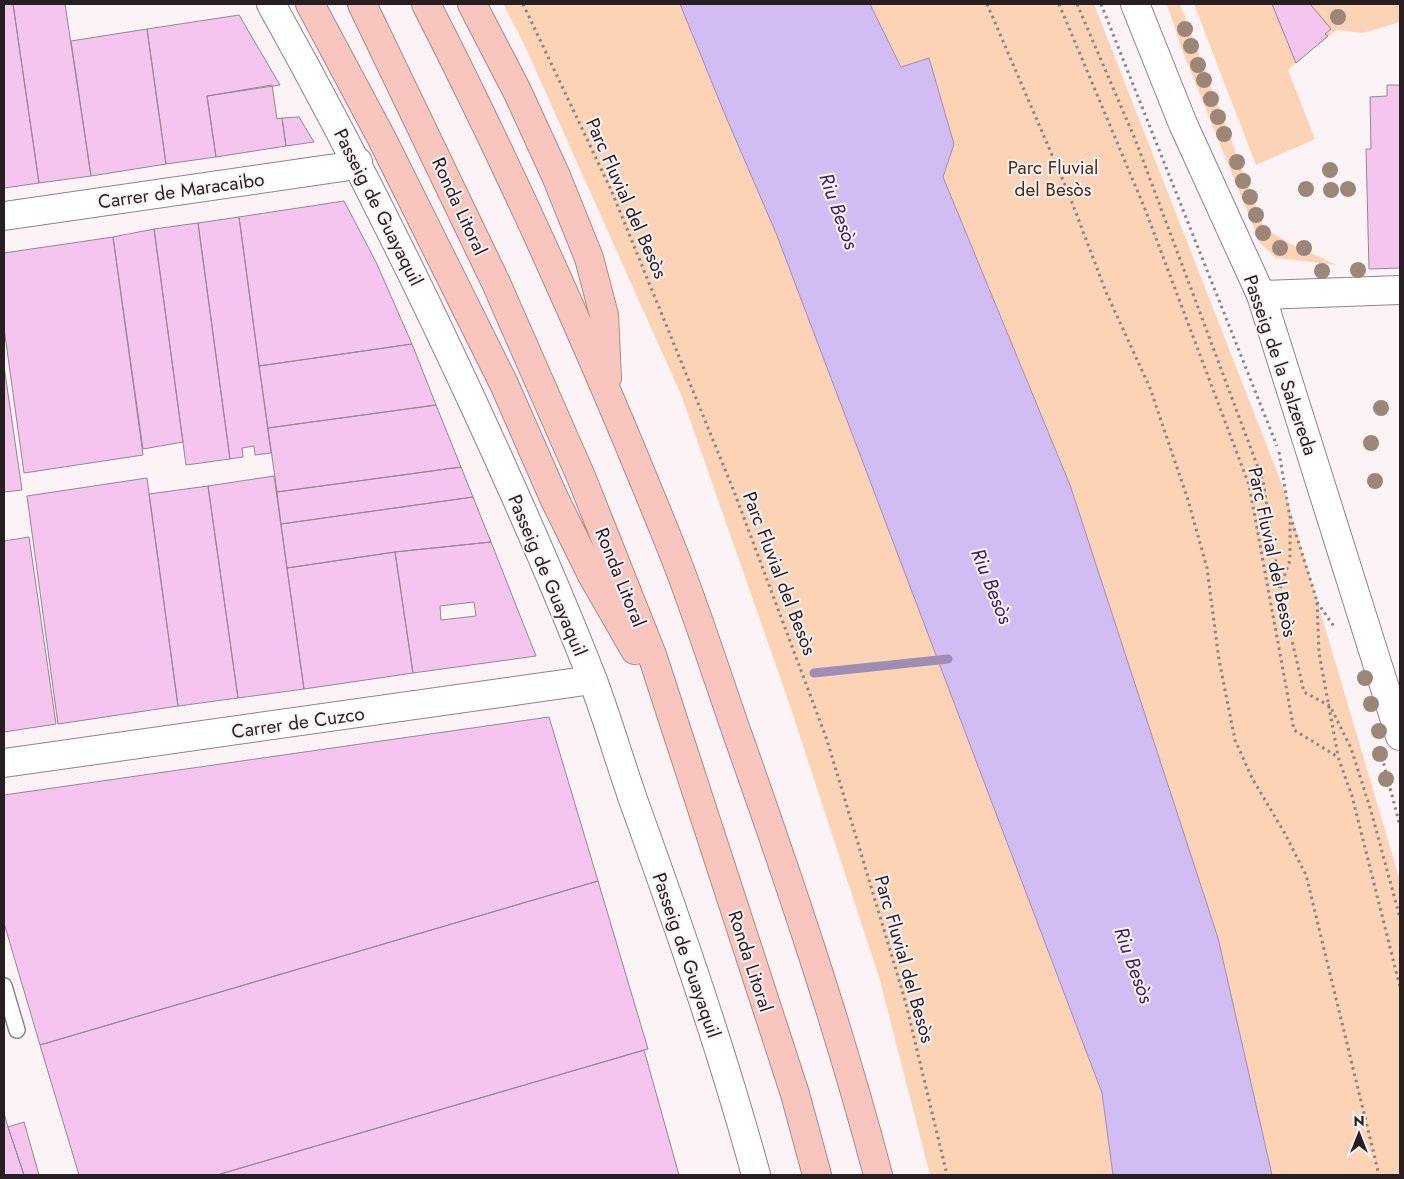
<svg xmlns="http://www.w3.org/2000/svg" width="1404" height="1179" viewBox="0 0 1404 1179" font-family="Jost,sans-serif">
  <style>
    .green { fill: #fcd3b5 }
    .water { fill: #d1bdf3; stroke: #9e8db4 }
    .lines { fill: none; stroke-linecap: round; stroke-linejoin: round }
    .stream { stroke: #9e8db4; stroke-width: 9 }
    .building { fill: #f5c5ef; stroke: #958693; fill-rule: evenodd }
    .lane-casing { stroke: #958187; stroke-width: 18 }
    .street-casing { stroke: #958187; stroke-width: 30 }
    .highway-casing { stroke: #ae8b87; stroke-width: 30 }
    .path { stroke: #8c8386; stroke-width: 3; stroke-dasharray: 2.5 4; stroke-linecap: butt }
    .lane { stroke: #fff; stroke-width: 15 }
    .street { stroke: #fff; stroke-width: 28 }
    .highway { stroke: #f8c6be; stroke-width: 28 }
    .tree { fill: #9c8677 }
    .labels { text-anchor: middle; stroke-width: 4; stroke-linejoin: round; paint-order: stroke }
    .park-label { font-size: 19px; fill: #4d2c0f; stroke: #fcf3f6 }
    .street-label { font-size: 19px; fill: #261e21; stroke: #fcf3f6 }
    .water-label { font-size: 20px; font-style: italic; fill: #3f2261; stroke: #fcf3f6 }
  </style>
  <rect width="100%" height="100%" fill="#fcf3f6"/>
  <path class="green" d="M 503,4 L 680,4 L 726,117 L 776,233 L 1102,1093 L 1113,1175 L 930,1175 L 879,977 L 787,697 L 682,397 L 524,44 Z
    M 870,4 L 1094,4 L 1285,492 L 1400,881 L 1400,1175 L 1272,1175 L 1218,938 L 1070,485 L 943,177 L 954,144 L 929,58 L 902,67 Z
    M 1167,4 L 1180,4 L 1264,228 L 1293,245 L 1337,265 L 1276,258 L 1260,243 L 1182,50 Z
    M 1194,4 L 1400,4 L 1400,22 L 1363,33 L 1336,30 L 1288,70 L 1315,139 L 1256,165 Z"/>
  <path class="water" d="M 680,4 L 870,4 L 901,67 L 929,58 L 954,144 L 943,177 L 1070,485 L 1218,938 L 1272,1175 L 1113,1175 L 1102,1093 L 776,233 L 726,117 Z"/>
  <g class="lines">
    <path class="stream" d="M 814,673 L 948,659"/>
  </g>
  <path class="building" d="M 4,4 L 13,4 L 39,183 L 4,188 Z
    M 13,4 L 65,4 L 91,176 L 39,183 Z
    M 1272,4 L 1310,4 L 1331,29 L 1325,34 L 1328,36 L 1296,63 Z
    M 239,15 L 280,85 L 207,96 L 216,157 L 166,164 L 147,29 Z
    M 147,29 L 166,164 L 91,176 L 71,41 Z
    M 272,85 L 277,119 L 282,118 L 286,146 L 216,157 L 207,96 Z
    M 1387,85 L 1400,85 L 1400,268 L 1369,269 L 1366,149 L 1371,149 L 1370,97 L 1387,96 Z
    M 299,117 L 314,142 L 286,146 L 282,118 Z
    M 344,201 L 376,262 L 412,344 L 259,366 L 239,217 Z
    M 239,217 L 271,453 L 255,455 L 254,446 L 242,448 L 243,457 L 230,459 L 198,223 Z
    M 198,223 L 230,459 L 186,465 L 154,229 Z
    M 154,229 L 183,442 L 143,449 L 113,237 Z
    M 113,237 L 143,455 L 24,473 L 4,328 L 4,253 Z
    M 412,344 L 436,405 L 268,428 L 259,366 Z
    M 4,366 L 22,490 L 4,492 Z
    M 436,405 L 461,467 L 277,492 L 268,428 Z
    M 461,467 L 473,497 L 281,524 L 277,492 Z
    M 274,476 L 304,689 L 238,698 L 208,486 Z
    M 147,478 L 178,706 L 58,724 L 27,496 Z
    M 208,486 L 238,698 L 178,706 L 149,494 Z
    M 473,497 L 491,542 L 395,552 L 287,568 L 281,524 Z
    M 29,537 L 56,724 L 4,732 L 4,541 Z
    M 491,542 L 536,656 L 413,673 L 395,552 ZM 474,602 L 476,616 L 441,620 L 440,606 Z
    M 395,552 L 413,673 L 304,689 L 287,568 Z
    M 549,717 L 598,881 L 40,1045 L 4,923 L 4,795 Z
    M 598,881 L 648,1049 L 217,1175 L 79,1175 L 40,1045 Z
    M 644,1050 L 679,1175 L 217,1175 L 319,1145 Z
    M 4,1113 L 8,1127 L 24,1175 L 4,1175 Z
    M 24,1122 L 39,1175 L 24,1175 L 8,1127 Z"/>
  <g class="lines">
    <defs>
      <path id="lane" d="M 4,986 L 17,1030"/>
      <path id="street" d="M 271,4 C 347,140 416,278 481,420 C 520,505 558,591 592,678 C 608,720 620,763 635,805 C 679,927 722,1050 756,1175
        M 1135,4 L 1183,124 L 1261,295 L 1400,736
        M 4,216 L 343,167 L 358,162
        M 1261,295 L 1400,290
        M 4,763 L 592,680"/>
      <path id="highway" d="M 310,4 L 382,139 L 504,384 L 554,498 L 592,575 L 635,650
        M 362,4 L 496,283 L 582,479 L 652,655 L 795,1094 L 817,1175
        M 426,4 C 518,184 600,369 675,557 C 698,616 717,676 738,736 C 789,880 839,1027 878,1175
        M 472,4 L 517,91 L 556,176 L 589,258 L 604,315 L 607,378"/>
    </defs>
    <use href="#lane" class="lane-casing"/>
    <use href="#street" class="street-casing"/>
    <use href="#highway" class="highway-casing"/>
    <path class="path" d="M 523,4 L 612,192 L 735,494 L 827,740 L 905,1000 L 947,1175
      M 987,4 L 1068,192 L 1106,292 L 1150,388 L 1188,500 L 1207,568 L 1219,660 L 1235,740 L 1252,778 L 1284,832 L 1306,875 L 1379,1175
      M 1059,4 L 1145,209 L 1249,485 L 1294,730 L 1338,757 L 1352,796 L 1400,987
      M 1077,4 L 1135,139 L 1263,481 L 1280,589 L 1304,692 L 1330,706 L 1351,748 L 1371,811 L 1400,918
      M 1101,4 L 1277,446
      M 1279,452 L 1289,512 L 1317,601 L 1319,653 L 1338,756
      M 1280,588 L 1290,560 L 1290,516
      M 1317,602 L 1335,628
      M 1382,757 L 1400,826"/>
    <use href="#lane" class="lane"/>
    <use href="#street" class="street"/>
    <use href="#highway" class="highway"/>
  </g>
  <g class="tree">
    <circle cx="1338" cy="17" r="8"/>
    <circle cx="1185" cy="29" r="8"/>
    <circle cx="1191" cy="46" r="8"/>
    <circle cx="1198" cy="65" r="8"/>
    <circle cx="1204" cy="80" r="8"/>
    <circle cx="1211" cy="99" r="8"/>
    <circle cx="1218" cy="117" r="8"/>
    <circle cx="1224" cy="134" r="8"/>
    <circle cx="1237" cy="162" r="8"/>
    <circle cx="1330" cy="170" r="8"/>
    <circle cx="1243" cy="181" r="8"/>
    <circle cx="1306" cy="189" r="8"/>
    <circle cx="1348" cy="189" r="8"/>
    <circle cx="1331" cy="190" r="8"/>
    <circle cx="1250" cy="197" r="8"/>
    <circle cx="1256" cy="215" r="8"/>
    <circle cx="1263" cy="233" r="8"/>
    <circle cx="1280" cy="248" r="8"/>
    <circle cx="1304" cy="248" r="8"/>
    <circle cx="1358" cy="270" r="8"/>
    <circle cx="1322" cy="271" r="8"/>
    <circle cx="1381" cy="408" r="8"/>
    <circle cx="1371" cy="443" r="8"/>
    <circle cx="1375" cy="481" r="8"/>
    <circle cx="1365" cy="678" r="8"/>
    <circle cx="1371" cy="704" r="8"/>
    <circle cx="1379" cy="731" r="8"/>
    <circle cx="1380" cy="754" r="8"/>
    <circle cx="1386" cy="779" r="8"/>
  </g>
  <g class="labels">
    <g class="park-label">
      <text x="1053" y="174">Parc Fluvial<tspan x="1053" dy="22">del Besòs</tspan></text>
    </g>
    <g class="street-label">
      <text transform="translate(181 190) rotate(-8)" y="7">Carrer de Maracaibo</text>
      <text transform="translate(627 198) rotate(66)" y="7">Parc Fluvial del Besòs</text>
      <text transform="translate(460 206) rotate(65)" y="7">Ronda Litoral</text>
      <text transform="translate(379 207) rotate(63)" y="7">Passeig de Guayaquil</text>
      <text transform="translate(1281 365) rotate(71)" y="7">Passeig de la Salzereda</text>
      <text transform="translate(1273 552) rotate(78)" y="7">Parc Fluvial del Besòs</text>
      <text transform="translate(780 573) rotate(69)" y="7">Parc Fluvial del Besòs</text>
      <text transform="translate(548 575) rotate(67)" y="7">Passeig de Guayaquil</text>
      <text transform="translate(621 577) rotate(68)" y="7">Ronda Litoral</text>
      <text transform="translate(298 722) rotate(-8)" y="7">Carrer de Cuzco</text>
      <text transform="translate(687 955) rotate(71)" y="7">Passeig de Guayaquil</text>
      <text transform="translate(905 959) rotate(74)" y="7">Parc Fluvial del Besòs</text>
      <text transform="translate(751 961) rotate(72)" y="7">Ronda Litoral</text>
    </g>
    <g class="water-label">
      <text transform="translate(839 211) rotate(70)" y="7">Riu Besòs</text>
      <text transform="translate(992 586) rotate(68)" y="7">Riu Besòs</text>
      <text transform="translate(1134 965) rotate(70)" y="7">Riu Besòs</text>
    </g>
  </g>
  <rect width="1404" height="1179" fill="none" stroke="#261e21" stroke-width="10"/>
  <g transform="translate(1359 1134)" stroke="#fcf3f6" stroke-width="4" paint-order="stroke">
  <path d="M0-4L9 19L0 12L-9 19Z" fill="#261e21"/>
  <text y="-8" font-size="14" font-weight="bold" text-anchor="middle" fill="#261e21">N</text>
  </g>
</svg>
